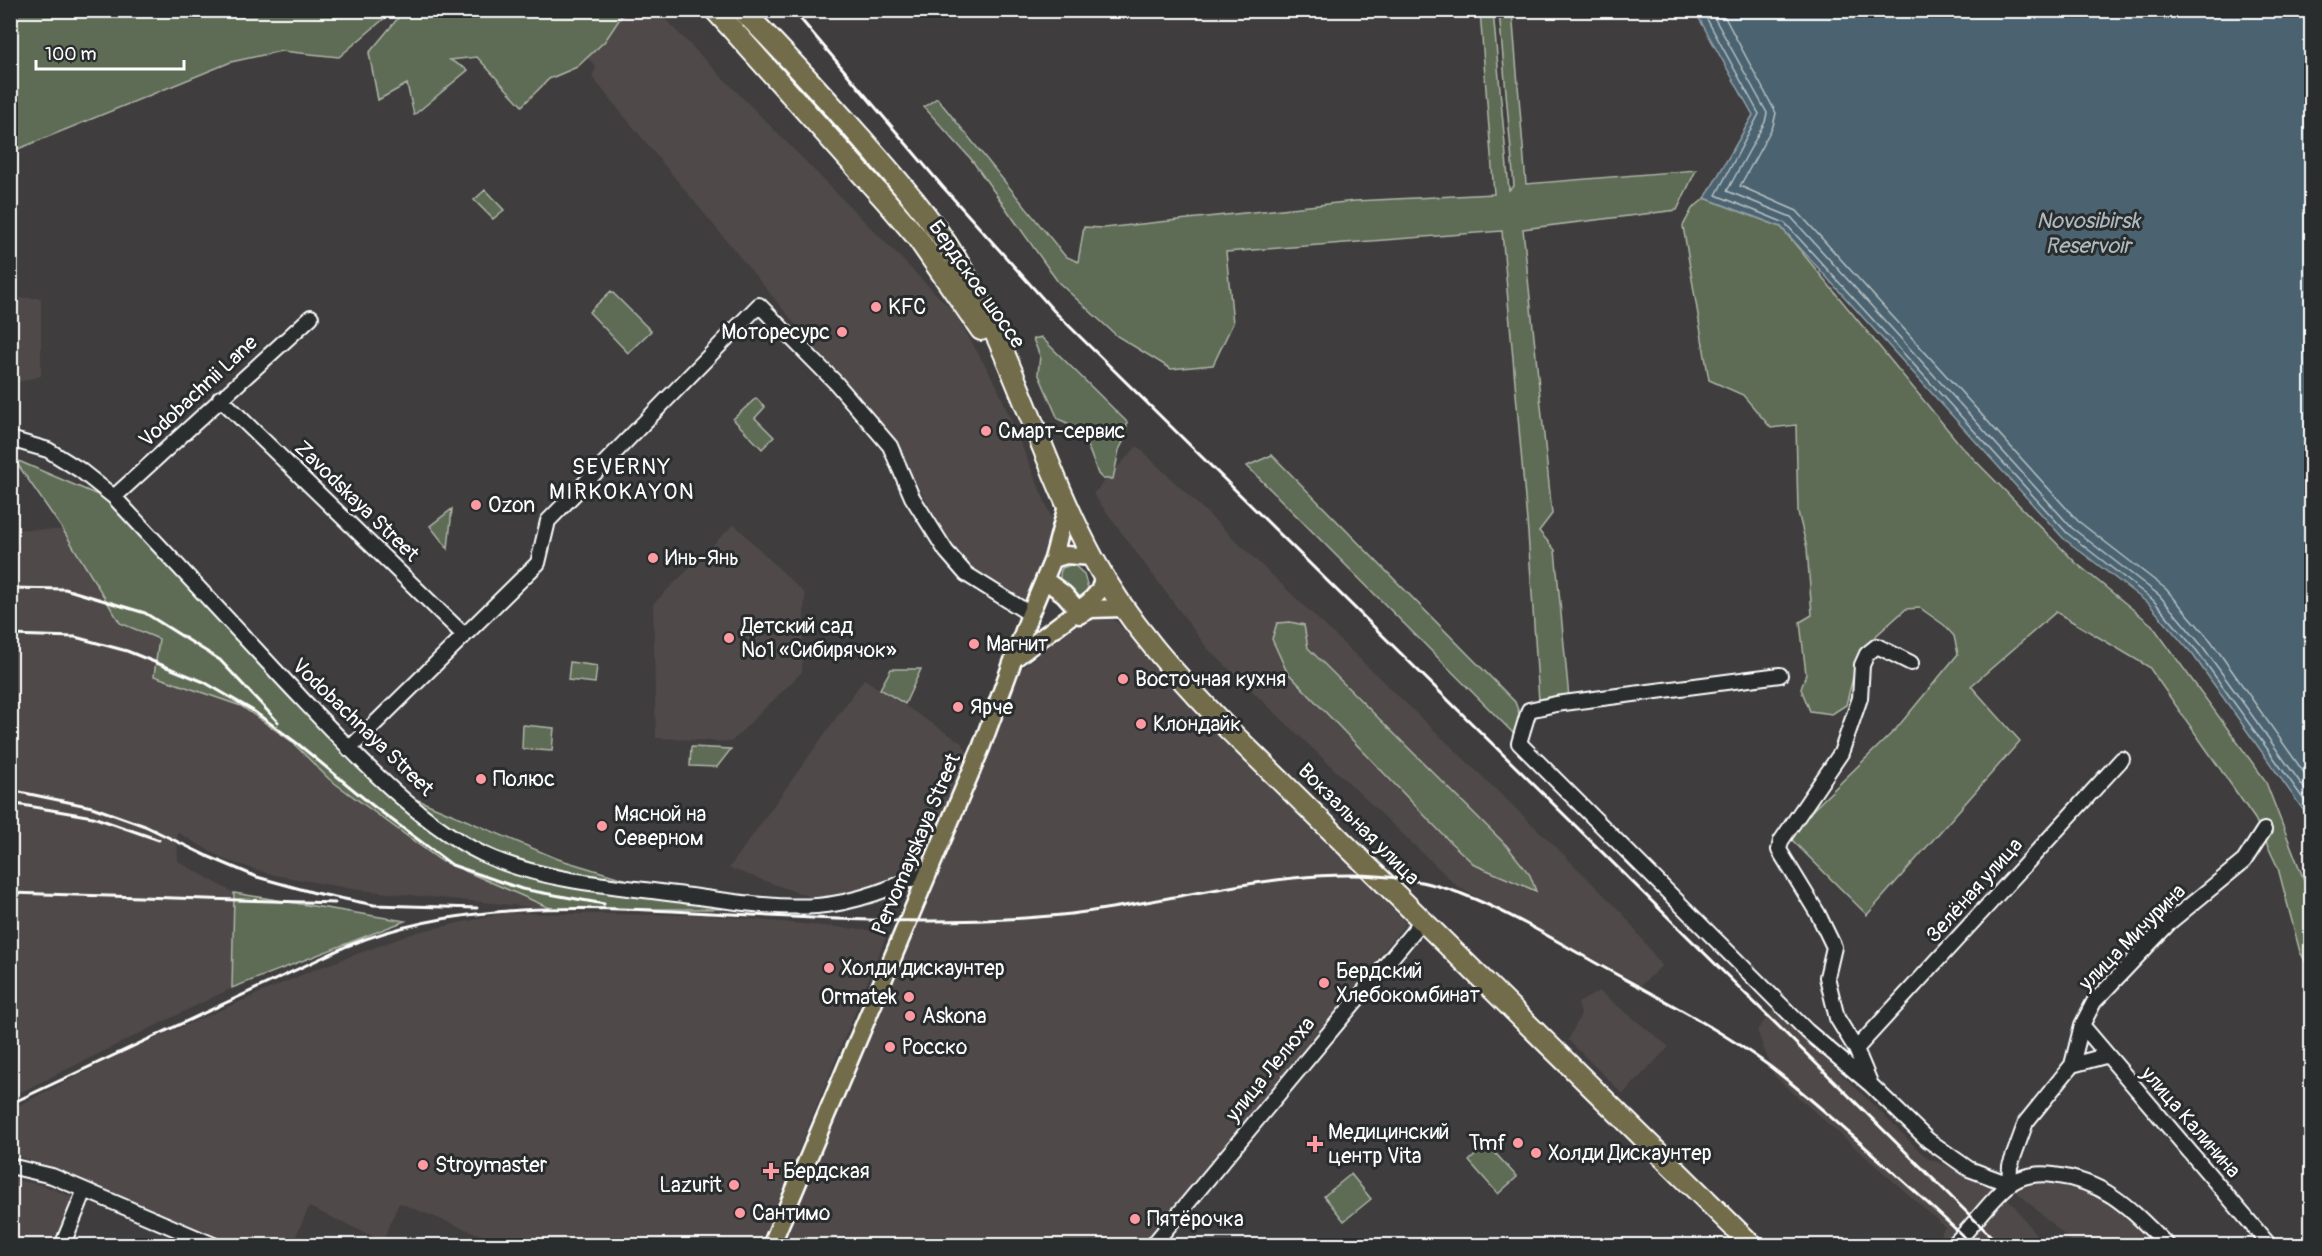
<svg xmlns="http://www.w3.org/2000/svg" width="2322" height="1256" viewBox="0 0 2322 1256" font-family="Pangolin,sans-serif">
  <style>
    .built { fill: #4f4849 }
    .green { fill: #5e6c54; stroke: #aeb6aa; stroke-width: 1.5 }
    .water { fill: #4b636f; stroke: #93a1a9; stroke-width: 1.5 }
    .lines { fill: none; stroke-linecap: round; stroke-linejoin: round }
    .shore { stroke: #b7c1c5; stroke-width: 1.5 }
    .minor-casing { stroke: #fff; stroke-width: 18 }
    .major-casing { stroke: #fff; stroke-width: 21 }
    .highway-casing { stroke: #fff; stroke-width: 24 }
    .minor { stroke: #2a2d2e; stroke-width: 14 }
    .major { stroke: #726c4b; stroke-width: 16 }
    .highway { stroke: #726c4b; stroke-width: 20 }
    .rail { stroke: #fff; stroke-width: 3 }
    .poi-dot { fill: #ff9aa2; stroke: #2a2d2e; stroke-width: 2 }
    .labels { text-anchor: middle; stroke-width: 6; stroke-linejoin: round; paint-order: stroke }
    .street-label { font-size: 21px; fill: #fff; stroke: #2a2d2e }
    .poi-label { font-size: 21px; fill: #fff; stroke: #2a2d2e; text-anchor: start }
    .water-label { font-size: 22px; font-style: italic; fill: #aeb9be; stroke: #2a2d2e }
    .neighbourhood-label { font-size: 22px; letter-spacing: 1.5px; fill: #fff; stroke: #2a2d2e }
  </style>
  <rect width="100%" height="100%" fill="#403d3e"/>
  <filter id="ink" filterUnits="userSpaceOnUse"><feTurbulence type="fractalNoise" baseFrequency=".0167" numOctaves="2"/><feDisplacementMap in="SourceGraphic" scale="12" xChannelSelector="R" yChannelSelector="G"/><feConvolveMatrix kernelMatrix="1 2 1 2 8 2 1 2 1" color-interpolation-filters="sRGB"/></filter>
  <g filter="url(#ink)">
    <path class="built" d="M 542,11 L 657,11 L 954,312 L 996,384 L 1058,533 L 1029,608 L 969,568 L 951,545 L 888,433 L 855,397 L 592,77 L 596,67 Z
      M 11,298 L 41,298 L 41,376 L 11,384 Z
      M 1137,446 L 1555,846 L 1624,915 L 1662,966 L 1641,985 L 1458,887 L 1207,648 L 1093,494 Z
      M 734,524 L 805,594 L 802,672 L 731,742 L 656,738 L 653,604 Z
      M 11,529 L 63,530 L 120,623 L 159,639 L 154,676 L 241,706 L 291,741 L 329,779 L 440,860 L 552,909 L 358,890 L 274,875 L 225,860 L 177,832 L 178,861 L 234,893 L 232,988 L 11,1097 Z
      M 1099,604 L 1406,923 L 1267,1097 L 1141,1245 L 779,1246 L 1020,670 Z
      M 864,679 L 962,743 L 973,760 L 922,868 L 835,906 L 729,868 Z
      M 505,913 L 706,915 L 888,932 L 760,1245 L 506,1245 L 399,1203 L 383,1241 L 309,1207 L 292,1245 L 240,1245 L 11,1153 L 11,1109 L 135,1047 L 313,970 L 417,932 Z
      M 1599,991 L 1669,1047 L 1623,1094 L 1568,1040 L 1581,1014 L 1578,1003 Z
      M 1775,1008 L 1927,1158 L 1986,1180 L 2013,1204 L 2044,1245 L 1934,1245 L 1945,1227 L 1774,1076 L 1757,1030 Z
      M 10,1179 L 43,1185 L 79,1200 L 60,1245 L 11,1245 Z
      M 2042,1180 L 2061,1180 L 2119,1202 L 2165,1245 L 2075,1245 L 2016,1191 Z"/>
    <path class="green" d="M 10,11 L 11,10 L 393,11 L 339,57 L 281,51 L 231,62 L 11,152 Z
      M 404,11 L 404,10 L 625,11 L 605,41 L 577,67 L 549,79 L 522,106 L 477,57 L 450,60 L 468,70 L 414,115 L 407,84 L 378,100 L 369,53 Z
      M 1480,11 L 1493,11 L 1509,190 L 1514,186 L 1499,11 L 1512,11 L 1526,184 L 1696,170 L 1677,210 L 1523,229 L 1552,514 L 1539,531 L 1555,550 L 1569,698 L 1539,701 L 1528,533 L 1502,231 L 1226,252 L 1233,323 L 1213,365 L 1171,369 L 1117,336 L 1058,282 L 971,159 L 924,107 L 937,98 L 1065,256 L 1078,262 L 1084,227 L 1104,228 L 1355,201 L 1494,194 Z
      M 485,190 L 504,210 L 493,219 L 474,200 Z
      M 1705,198 L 1781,227 L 1962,447 L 2076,563 L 2152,625 L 2265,780 L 2311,898 L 2311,971 L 2300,952 L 2278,868 L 2255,819 L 2149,667 L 2056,612 L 1971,686 L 2020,741 L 1867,915 L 1787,835 L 1896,729 L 1958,654 L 1954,636 L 1944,625 L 1920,608 L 1906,609 L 1860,650 L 1846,705 L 1832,714 L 1810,711 L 1801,689 L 1806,674 L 1800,622 L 1812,615 L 1807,548 L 1798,512 L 1796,425 L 1771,428 L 1743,395 L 1709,380 L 1683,226 L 1692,209 Z
      M 611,291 L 651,331 L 628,353 L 589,312 Z
      M 1041,337 L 1127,422 L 1126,436 L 1119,450 L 1113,479 L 1103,479 L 1098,474 C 1088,448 1086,429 1058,419 L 1038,373 L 1040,356 L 1033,339 Z
      M 756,398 L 765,407 L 755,418 L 774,437 L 762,449 L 733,419 Z
      M 1272,455 L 1515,702 L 1525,729 L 1517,737 L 1247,466 Z
      M 14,459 L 107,499 L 325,735 L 411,797 L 558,859 L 723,909 L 552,909 L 440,860 L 329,779 L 291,741 L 241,706 L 154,676 L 159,639 L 120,623 L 63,530 Z
      M 452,509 L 448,549 L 430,526 Z
      M 1073,564 L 1084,574 L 1088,588 L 1083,596 L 1077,599 C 1066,589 1055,583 1062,568 Z
      M 1290,622 L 1304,625 L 1308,648 L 1507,846 L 1530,875 L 1536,891 L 1475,865 L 1451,843 L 1287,672 L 1272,639 L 1277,623 Z
      M 570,662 L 597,666 L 595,683 L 568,680 Z
      M 891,669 L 921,669 L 905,704 L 880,689 Z
      M 523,725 L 554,728 L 552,751 L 522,749 Z
      M 691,747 L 731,749 L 717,767 L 690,766 Z
      M 234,893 L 405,921 L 232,988 Z
      M 1487,1144 L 1517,1177 L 1498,1194 L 1469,1161 Z
      M 1351,1174 L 1371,1199 L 1344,1221 L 1324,1196 Z"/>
    <path class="water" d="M 1695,11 L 2311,11 L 2311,821 L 2193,655 L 2149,604 L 2063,538 L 1781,227 L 1705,198 L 1753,115 Z"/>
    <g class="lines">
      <path class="shore" d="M 1702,10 L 1759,114 L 1716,195 L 1785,223 L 2067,533 L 2153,600 L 2197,651 L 2312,811
        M 1710,10 L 1767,113 L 1765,122 L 1727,191 L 1791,217 L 2072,528 L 2159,595 L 2203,647 L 2312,799
        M 1721,10 L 1776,113 L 1773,126 L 1740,186 L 1797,211 L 2078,521 L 2166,589 L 2211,641 L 2312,784"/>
      <defs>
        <path id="minor" d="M 220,398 L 464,635
          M 10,439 L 48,450 L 80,470 L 114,497 C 171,559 229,621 287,683 C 342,741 420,829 494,859 C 551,882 616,886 676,894 C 722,900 772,909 817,906 C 856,903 895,887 929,871
          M 114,497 L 311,317
          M 1911,663 L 1877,646 L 1867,654 L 1862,665 L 1860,698 L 1841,753 L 1781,841 L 1779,850 L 1818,914 L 1834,947 L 1827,977 L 1837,1018 L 1856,1049 L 1871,1085 L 1928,1140 L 1969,1169 L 2009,1184
          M 1780,675 L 1556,704 L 1529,710 L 1519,743 L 1807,1031 L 1871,1085
          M 349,749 L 538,563 L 548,521 L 759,305 L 836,383 L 890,446 L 912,497 L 946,551 L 966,574 L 1030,614
          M 2082,1025 L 2270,1246
          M 1856,1049 L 2122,759
          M 2072,1065 L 2105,1056
          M 10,1166 L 52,1176 L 216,1246
          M 2009,1184 L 2010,1166 L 2026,1122 L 2072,1065 L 2082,1025 L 2094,1002 L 2171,921 L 2244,861 L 2264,830
          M 62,1246 L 85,1190
          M 1152,1246 L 1423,920
          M 1952,1246 C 1973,1227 1988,1202 2009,1185 C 2021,1175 2039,1173 2053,1175 C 2108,1182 2130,1209 2168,1246"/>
        <path id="major" d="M 1053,559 L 1066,555 L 1092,557
          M 1045,580 L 1064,594 L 1079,611
          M 1079,615 L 1091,609 L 1122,608
          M 1015,658 L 1089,602 L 1099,591 L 1104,577
          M 771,1246 L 981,748 L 1030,614 L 1053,559 L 1067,506"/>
        <path id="highway" d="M 715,10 L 886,201 L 916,236 L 981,330
          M 742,10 C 784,52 824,96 863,140 C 896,178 929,215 955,257 C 1013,351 1041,461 1093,558 C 1128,623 1176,675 1227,728 L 1753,1246"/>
      </defs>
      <use href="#minor" class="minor-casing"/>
      <use href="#major" class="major-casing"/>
      <use href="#highway" class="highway-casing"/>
      <use href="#minor" class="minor"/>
      <use href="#major" class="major"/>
      <use href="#highway" class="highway"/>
      <path class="rail" d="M 793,10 L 942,186 L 1054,311 L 2001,1246
        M 10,588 L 65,589 L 145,613 L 220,660 L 278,722
        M 10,635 L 75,637 L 127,651 L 204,682 L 252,710 L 298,744 L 372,805 L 452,865 L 522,889 L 604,904
        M 10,790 L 92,807 L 145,826 L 207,856 L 257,877 L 315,893 L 374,905 L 477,908
        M 10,803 L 93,817 L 159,840
        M 10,893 L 335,903
        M 10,1104 L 347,946 C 461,899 590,907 711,913 C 831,919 952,927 1071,914 C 1193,900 1343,847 1462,894 C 1509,912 1551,938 1594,962 C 1653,995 1714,1025 1768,1065 C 1799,1088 1827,1114 1856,1139 C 1895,1174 1935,1208 1973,1246"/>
    </g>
  </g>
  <g class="poi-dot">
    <circle cx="876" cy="307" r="6"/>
    <circle cx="842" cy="332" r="6"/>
    <circle cx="986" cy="431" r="6"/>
    <circle cx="476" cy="505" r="6"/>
    <circle cx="653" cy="558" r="6"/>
    <circle cx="729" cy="638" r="6"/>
    <circle cx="974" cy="644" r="6"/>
    <circle cx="1123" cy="679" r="6"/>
    <circle cx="958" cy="707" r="6"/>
    <circle cx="1141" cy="724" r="6"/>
    <circle cx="481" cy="779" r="6"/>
    <circle cx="602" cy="826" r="6"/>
    <circle cx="829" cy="968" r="6"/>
    <circle cx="1324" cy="983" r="6"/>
    <circle cx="909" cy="997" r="6"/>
    <circle cx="910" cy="1016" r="6"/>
    <circle cx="890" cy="1047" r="6"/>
    <circle cx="1518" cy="1143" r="6"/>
    <path d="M1312 1135h6v6h6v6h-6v6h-6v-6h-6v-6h6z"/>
    <circle cx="1536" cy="1153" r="6"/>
    <circle cx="423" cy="1165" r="6"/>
    <path d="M768 1162h6v6h6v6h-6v6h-6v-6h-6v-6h6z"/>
    <circle cx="734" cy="1185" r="6"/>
    <circle cx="740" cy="1213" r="6"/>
    <circle cx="1135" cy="1219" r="6"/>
  </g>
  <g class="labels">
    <g class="street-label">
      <text transform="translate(977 284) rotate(55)" y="7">Бердское шоссе</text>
      <text transform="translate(198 391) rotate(-43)" y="7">Vodobachnii Lane</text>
      <text transform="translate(357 501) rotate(44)" y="7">Zavodskaya Street</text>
      <text transform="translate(363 727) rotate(44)" y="7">Vodobachnaya Street</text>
      <text transform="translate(1359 824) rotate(45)" y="7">Вокзальная улица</text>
      <text transform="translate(916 844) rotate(-67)" y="7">Pervomayskaya Street</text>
      <text transform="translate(1974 890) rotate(-48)" y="7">Зелёная улица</text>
      <text transform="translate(2132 937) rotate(-45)" y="7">улица Мичурина</text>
      <text transform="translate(1270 1069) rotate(-51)" y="7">улица Лелюха</text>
      <text transform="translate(2191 1122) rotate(49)" y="7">улица Калинина</text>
    </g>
    <g class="poi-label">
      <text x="888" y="314">KFC</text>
      <text x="830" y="339" text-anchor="end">Моторесурс</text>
      <text x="998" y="438">Смарт-сервис</text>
      <text x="488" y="512">Ozon</text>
      <text x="665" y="565">Инь-Янь</text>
      <text x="741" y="633">Детский сад<tspan x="741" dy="24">№1 «Сибирячок»</tspan></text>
      <text x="986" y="651">Магнит</text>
      <text x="1135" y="686">Восточная кухня</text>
      <text x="970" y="714">Ярче</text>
      <text x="1153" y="731">Клондайк</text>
      <text x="493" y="786">Полюс</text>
      <text x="614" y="821">Мясной на<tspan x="614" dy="24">Северном</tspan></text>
      <text x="841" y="975">Холди дискаунтер</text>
      <text x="1336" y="978">Бердский<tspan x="1336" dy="24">Хлебокомбинат</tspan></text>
      <text x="897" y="1004" text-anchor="end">Ormatek</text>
      <text x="922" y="1023">Askona</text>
      <text x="902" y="1054">Росско</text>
      <text x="1328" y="1139">Медицинский<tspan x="1328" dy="24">центр Vita</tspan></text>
      <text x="1506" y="1150" text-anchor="end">Tmf</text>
      <text x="1548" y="1160">Холди Дискаунтер</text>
      <text x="435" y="1172">Stroymaster</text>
      <text x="783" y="1178">Бердская</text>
      <text x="722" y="1192" text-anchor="end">Lazurit</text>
      <text x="752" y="1220">Сантимо</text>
      <text x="1147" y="1226">Пятёрочка</text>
    </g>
    <g class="water-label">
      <text x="2088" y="228">Novosibirsk<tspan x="2088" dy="25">Reservoir</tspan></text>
    </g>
    <g class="neighbourhood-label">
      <text x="622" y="474">SEVERNY<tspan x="622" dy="25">MIRKOKAYON</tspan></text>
    </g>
  </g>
  <rect width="2322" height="1256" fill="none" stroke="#2a2d2e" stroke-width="36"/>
  <rect x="18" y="18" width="2286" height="1220" fill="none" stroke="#fff" stroke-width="2" filter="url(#ink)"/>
  <path d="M36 60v9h148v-9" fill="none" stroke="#ffffff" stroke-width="3"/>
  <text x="45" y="60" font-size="18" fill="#ffffff" stroke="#2a2d2e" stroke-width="4.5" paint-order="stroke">100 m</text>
</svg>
